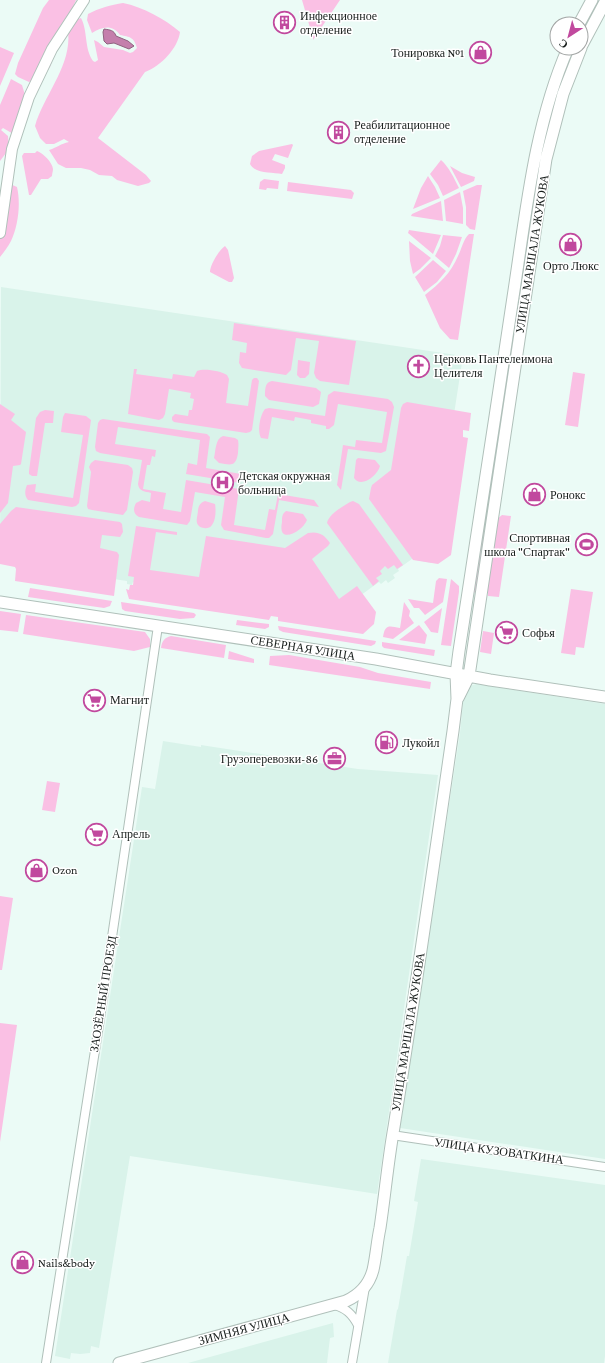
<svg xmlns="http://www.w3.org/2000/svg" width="605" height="1363" viewBox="0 0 605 1363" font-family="'Crimson Pro',serif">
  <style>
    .built { fill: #d9f3ea }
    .green { fill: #fac0e4 }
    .water { fill: #c47fac; stroke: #906280 }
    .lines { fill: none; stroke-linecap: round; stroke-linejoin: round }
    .minor-casing { stroke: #b0c0ba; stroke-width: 10 }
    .tertiary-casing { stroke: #b0c0ba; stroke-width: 12 }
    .secondary-casing { stroke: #b0c0ba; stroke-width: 13 }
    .minor { stroke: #fff; stroke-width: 8 }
    .tertiary { stroke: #fff; stroke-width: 10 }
    .secondary { stroke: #fff; stroke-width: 11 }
    .labels { text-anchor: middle; stroke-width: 3; stroke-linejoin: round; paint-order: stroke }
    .poi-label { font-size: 12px; fill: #171d1b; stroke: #fff; text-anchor: start }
    .street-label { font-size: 12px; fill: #171d1b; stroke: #fff }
  </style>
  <rect width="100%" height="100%" fill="#ebfbf6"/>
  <path class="built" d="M 1,287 L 463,356 L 431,563 L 412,559 L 398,569 L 399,571 L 393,575 L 395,578 L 388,583 L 386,580 L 381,584 L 379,582 L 357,598 L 353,615 L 133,582 L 132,585 L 127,584 L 127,581 L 0,562 Z
    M 476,684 L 605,704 L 605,1159 L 400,1128 L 460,733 L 464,694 L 470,686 Z
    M 163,741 L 201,747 L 201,745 L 358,769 L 438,775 L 377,1194 L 130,1156 L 99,1348 L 91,1346 L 90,1353 L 80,1354 L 71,1353 L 70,1359 L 55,1356 L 142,787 L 155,789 Z
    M 421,1159 L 605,1185 L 605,1356 L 604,1363 L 388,1363 L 397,1310 L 398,1309 L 407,1256 L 409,1256 L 418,1202 L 414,1201 Z
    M 333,1323 L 334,1337 L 330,1338 L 327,1363 L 188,1363 Z"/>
  <path class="green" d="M 49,0 L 76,0 L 72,9 L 60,26 L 56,51 L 50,67 L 45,74 L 29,82 L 18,77 L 15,74 L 18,63 L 43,8 Z
    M 302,0 L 340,0 L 313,40 L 313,38 Z
    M 123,3 C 143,7 165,19 180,32 C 178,48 161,66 145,72 L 98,138 L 146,175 L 151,181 L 149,183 L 138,186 L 117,180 L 112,176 L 99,175 L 90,170 L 81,168 L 66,168 L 58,164 L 49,150 C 58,147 60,144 69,142 L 64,139 L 54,144 L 46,144 L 40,138 L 35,126 C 44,95 72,65 68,32 L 78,19 L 81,18 C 88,31 84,48 93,61 L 95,62 L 98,60 L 94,40 L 98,42 L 104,47 L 123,50 L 130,53 L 133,52 L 137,48 C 134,37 130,37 120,35 C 112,24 102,27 92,33 L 87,20 L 88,14 C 99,8 111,5 123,3 Z
    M 0,47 L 14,53 L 0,86 Z
    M 11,79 L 22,85 L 25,95 L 15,135 L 3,128 L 1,130 L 8,136 L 9,149 L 0,161 L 0,105 Z
    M 292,144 L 293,145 L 288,158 L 275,154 L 272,160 L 285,165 L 285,168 L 282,174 C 272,172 255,174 250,164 L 252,156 L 259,151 Z
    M 37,151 C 44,154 52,162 53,169 C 53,171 52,174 52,176 L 48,179 L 41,179 L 31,195 L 29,195 L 22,156 L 24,153 L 35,153 Z
    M 441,160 C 449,167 454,178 459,188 L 443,196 L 438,185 L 430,174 Z
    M 450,166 L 462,173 L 475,177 L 474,181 L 461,187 Z
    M 428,176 L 435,187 L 440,198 L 413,209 L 421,188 Z
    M 264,179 L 279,181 L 278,189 L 267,188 L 266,190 L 259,189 L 260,182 Z
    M 288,182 L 351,190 L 354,193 L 352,199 L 287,191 Z
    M 10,184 L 17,187 C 21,204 18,226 11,241 C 8,247 4,252 0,257 L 0,199 Z
    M 477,185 L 482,185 L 475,230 L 470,229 L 466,225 L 466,207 L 463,191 Z
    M 460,192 L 463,208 L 463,224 L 446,221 L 444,200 Z
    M 441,201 L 443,221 L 411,216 L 412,214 Z
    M 409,230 L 441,235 L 433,254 L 408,233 Z
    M 469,234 L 474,234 L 458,340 L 450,339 L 440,328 L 425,295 C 439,284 451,273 458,256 C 462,248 463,240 469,234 Z
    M 443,235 L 462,237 L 456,254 L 449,268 L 435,256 L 440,246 Z
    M 409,241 L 431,258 L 420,269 L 413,274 L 410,261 Z
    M 225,246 L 228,250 L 234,278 L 232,282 L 229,282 L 210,272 C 210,265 219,250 225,246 Z
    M 433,260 L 446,271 L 437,282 L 424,292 L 415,277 Z
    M 514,320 L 517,320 L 476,593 L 473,592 Z
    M 234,323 L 356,341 L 349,385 L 320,381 L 316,378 L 314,373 L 319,341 L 296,338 L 291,370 L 286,375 L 242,368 L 239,363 L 240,352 L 246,353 L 247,343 L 232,340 Z
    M 298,360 L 310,362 L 309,374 L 305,378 L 300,378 L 297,375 Z
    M 134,369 L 137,369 L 136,374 L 172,379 L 173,374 L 194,377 L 197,371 C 204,368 221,371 227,375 L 229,379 L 226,403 L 248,406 L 252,380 L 254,378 L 257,378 L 259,381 L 252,430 L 250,432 L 246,433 L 174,422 L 172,420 L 172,417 L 175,414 L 188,416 L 189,410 L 192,410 L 194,399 L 190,398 L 191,393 L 169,389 L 165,414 L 163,418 L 159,420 L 128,414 Z
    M 573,372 L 585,374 L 578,427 L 565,425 Z
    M 272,381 L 316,388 L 321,392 L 319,404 L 313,407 L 269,400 L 265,396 C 265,389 265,382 272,381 Z
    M 334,391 L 388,399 L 392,402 L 394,407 L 386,451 L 381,453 L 348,449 L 341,490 L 337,485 L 343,445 L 355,447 L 356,440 L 382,443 L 387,412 L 338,404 L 334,425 L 329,429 L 326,429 L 326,426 L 311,423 L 311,420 L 295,417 L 294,421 L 272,417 L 268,439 L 261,438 C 257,431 260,415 265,409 L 269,408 L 325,416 L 328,395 Z
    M 407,402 L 471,413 L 469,431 L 463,430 L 463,437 L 468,438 L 451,555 L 438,564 L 413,560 L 369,499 L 371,488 L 372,485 L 391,470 L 401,408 L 403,404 Z
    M 0,404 L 15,414 L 11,420 L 26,432 L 21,464 L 20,465 L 13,466 L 8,503 L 0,513 Z
    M 45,410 L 54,411 L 53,423 L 45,423 L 37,476 L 32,476 L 29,474 L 29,471 L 36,418 L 40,412 Z
    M 65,413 L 86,416 L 91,420 L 79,503 L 76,506 L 72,507 L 28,500 C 24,496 25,489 27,485 L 36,484 L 35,492 L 73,498 L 83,435 L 61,432 L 63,417 Z
    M 103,419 L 207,434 L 210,437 L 206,468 L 241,474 L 240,483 L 186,474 L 188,463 L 197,465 L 200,440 L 118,427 L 115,444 L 156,450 L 155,457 L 152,456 L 150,465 L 147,465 L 143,489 L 166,493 L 163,509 L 181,512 L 186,480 L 239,489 L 234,525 L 265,530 L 269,509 L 275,510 L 278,494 L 314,500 L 319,507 L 279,500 L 273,534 L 269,538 L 266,538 L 224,530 L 221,525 L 225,497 L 195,492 L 190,521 L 187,525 L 139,517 C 133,514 133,509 136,503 L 142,500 L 150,502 L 151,493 C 145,491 139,492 138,484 L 142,460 L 100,453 L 96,451 L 95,447 L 98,423 L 100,420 Z
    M 223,436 L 235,438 L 238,440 C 239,445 238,449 238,453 C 236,467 231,465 219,463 L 214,458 C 216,450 215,439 223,436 Z
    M 358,458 L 375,460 L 380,466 C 378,475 361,489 354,478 L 356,460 Z
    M 95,460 L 128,465 L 132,468 L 133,472 L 127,510 L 123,515 L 92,510 L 88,509 L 87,506 L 91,472 L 89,467 L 91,463 Z
    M 205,501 L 215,504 C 216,509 216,520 212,525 C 209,530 199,529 197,523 C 196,519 198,514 198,510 C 199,505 200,503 205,501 Z
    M 353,501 L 359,504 L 403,565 L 397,569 L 394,565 L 388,569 L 385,566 L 380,571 L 382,574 L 376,578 L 379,581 L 373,586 L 327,523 C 329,514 342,507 350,502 Z
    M 16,507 L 120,522 L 122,524 L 123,532 L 120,537 L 102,535 L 100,548 L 117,552 L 119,555 L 114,596 L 15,581 L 16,569 L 15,567 L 0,564 L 0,524 L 11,511 Z
    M 286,511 L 303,514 L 307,520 C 303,531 277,546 282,522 C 282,517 282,514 286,511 Z
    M 502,515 L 511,516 L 499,597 L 488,596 L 488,579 L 497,519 Z
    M 136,526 L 177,532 L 177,535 L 156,532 L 150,570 L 199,577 L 206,536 L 285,548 L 308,533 C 318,531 324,534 330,543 L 328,546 L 312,559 L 339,599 L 357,586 L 376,612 L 374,624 L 363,634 L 278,621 L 278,617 L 271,616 L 269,620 L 129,599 L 126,589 L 129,590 L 130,585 L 133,585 L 134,577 L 128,576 Z
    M 439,578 L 447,579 L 443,602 L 425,615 L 419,608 L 414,608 L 408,599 L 433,603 L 436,581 Z
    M 451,579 L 459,586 L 459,592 L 451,646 L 441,645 Z
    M 30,588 L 112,601 L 110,606 L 104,608 L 28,597 Z
    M 571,589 L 593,592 L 584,648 L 576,647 L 575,655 L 561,653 Z
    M 121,602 L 194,613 L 196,615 L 194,618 L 180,619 L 125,611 L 122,609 Z
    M 404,602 L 410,611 L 409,616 L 414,623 L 393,639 L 383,637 C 385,624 389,626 400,628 Z
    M 442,608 L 438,633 L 431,632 L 424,622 Z
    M 0,611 L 21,614 L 18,632 L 0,630 Z
    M 26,615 L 145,632 L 150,639 L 150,647 L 134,651 L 23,634 Z
    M 237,620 L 269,624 L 269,627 L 265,629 L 236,625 Z
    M 419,625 L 427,635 L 425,644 L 399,640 Z
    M 278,626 L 376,641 L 375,644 L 371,646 L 283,632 L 279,630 Z
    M 483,631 L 494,633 L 491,654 L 480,652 Z
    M 171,636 L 226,645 L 224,658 L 161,648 C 162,641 164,638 171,636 Z
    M 382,642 L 435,650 L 434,656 L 384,648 L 382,646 Z
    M 229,651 L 254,659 L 254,663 L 228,659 Z
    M 289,655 L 360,667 L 378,673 L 431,682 L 430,689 L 269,665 L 270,656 Z
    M 47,781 L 60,783 L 55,812 L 42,810 Z
    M 0,896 L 13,898 L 2,970 L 0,970 Z
    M 0,1023 L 17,1025 L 0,1142 Z"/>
  <path class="water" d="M 104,29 C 110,30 114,30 116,36 L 128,41 L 134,46 L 129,49 L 114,43 L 107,44 L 104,41 L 103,32 Z"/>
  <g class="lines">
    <defs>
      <path id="minor" d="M 392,1135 L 605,1167
        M 334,1305 C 346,1308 352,1314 358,1325
        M 46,1363 L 99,1025 L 158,626
        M 352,1363 L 365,1287"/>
      <path id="tertiary" d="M 0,233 L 12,149 L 29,97 L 52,49 L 84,0"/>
      <path id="secondary" d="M 579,24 L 592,0
        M 581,47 L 605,2
        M 0,602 L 376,659 L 490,680 L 605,697
        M 458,698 L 469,676 L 546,159 L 563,94 L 581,48
        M 119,1363 L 346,1301 C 359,1295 369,1285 373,1270 C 376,1257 377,1242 380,1228 C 385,1195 388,1160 394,1127 C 415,995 434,863 453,731 L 457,699 L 456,674 L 459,651 C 478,533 495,415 513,297 C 526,213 534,126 568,48"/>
    </defs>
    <use href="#minor" class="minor-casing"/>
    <use href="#tertiary" class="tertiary-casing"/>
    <use href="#secondary" class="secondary-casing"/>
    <use href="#minor" class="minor"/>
    <use href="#tertiary" class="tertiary"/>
    <use href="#secondary" class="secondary"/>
  </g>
  <defs>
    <symbol id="building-ring" viewBox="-11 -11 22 22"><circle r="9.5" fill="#fff" stroke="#c1499e" stroke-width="1.5"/><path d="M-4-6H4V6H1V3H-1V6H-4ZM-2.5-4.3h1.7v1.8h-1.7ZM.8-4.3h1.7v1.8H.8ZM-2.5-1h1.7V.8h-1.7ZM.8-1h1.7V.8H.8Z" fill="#c1499e"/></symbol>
    <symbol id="shop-ring" viewBox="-11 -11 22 22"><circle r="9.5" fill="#fff" stroke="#c1499e" stroke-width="1.5"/><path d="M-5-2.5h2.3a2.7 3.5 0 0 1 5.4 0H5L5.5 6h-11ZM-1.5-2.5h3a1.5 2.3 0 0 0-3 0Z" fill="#c1499e"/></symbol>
    <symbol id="church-ring" viewBox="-11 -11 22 22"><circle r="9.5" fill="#fff" stroke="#c1499e" stroke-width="1.5"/><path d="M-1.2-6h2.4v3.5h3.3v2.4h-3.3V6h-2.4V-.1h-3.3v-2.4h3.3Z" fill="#c1499e"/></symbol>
    <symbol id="hospital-ring" viewBox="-11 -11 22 22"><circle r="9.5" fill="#fff" stroke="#c1499e" stroke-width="1.5"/><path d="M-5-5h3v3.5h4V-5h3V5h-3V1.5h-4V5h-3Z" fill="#c1499e"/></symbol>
    <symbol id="stadium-ring" viewBox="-11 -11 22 22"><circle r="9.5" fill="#fff" stroke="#c1499e" stroke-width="1.5"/><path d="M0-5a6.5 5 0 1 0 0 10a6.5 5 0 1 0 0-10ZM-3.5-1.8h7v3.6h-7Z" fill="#c1499e"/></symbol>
    <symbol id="supermarket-ring" viewBox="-11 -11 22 22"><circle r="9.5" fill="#fff" stroke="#c1499e" stroke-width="1.5"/><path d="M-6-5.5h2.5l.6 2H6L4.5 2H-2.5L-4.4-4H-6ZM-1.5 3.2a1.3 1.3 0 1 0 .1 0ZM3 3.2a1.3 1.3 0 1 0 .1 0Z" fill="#c1499e"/></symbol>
    <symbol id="fuel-ring" viewBox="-11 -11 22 22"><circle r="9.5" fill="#fff" stroke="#c1499e" stroke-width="1.5"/><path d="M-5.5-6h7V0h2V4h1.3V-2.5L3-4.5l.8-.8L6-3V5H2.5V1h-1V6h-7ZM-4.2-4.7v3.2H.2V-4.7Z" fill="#c1499e"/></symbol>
    <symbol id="office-ring" viewBox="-11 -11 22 22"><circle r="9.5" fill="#fff" stroke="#c1499e" stroke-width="1.5"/><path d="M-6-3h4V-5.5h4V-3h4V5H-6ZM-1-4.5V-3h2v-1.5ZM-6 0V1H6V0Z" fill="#c1499e"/></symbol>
  </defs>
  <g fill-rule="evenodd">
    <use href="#building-ring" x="272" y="10" width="25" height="25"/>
    <use href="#shop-ring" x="468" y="40" width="25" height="25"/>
    <use href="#building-ring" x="326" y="120" width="25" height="25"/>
    <use href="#shop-ring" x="558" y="232" width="25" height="25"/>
    <use href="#church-ring" x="406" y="354" width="25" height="25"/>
    <use href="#hospital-ring" x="210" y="470" width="25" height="25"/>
    <use href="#shop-ring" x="522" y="482" width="25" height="25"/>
    <use href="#stadium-ring" x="574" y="532" width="25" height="25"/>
    <use href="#supermarket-ring" x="494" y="620" width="25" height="25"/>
    <use href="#supermarket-ring" x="82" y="688" width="25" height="25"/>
    <use href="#fuel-ring" x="374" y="730" width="25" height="25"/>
    <use href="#office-ring" x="322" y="746" width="25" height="25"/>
    <use href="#supermarket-ring" x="84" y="822" width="25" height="25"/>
    <use href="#shop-ring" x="24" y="858" width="25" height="25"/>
    <use href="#shop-ring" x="10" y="1250" width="25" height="25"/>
  </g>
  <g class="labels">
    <g class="poi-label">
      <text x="300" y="20">Инфекционное<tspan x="300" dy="14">отделение</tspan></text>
      <text x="464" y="57" text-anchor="end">Тонировка №1</text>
      <text x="354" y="129">Реабилитационное<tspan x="354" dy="14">отделение</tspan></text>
      <text x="571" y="270" text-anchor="middle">Орто Люкс</text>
      <text x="434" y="363">Церковь Пантелеимона<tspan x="434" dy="14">Целителя</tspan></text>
      <text x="238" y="480">Детская окружная<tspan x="238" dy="14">больница</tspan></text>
      <text x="550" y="499">Ронокс</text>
      <text x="570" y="542" text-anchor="end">Спортивная<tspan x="570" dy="14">школа "Спартак"</tspan></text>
      <text x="522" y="637">Софья</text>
      <text x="110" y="704">Магнит</text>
      <text x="402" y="747">Лукойл</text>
      <text x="318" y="763" text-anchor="end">Грузоперевозки-86</text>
      <text x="112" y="838">Апрель</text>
      <text x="52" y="874">Ozon</text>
      <text x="38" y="1267">Nails&amp;body</text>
    </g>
    <g class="street-label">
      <text transform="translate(532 254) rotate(-81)" y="4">УЛИЦА МАРШАЛА ЖУКОВА</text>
      <text transform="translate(303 648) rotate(9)" y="4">СЕВЕРНАЯ УЛИЦА</text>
      <text transform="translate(103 994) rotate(-81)" y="4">ЗАОЗЁРНЫЙ ПРОЕЗД</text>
      <text transform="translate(408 1032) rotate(-81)" y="4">УЛИЦА МАРШАЛА ЖУКОВА</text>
      <text transform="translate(499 1151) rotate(8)" y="4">УЛИЦА КУЗОВАТКИНА</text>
      <text transform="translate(244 1329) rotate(-15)" y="4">ЗИМНЯЯ УЛИЦА</text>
    </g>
  </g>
  <g transform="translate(569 36) rotate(216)"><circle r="19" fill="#ffffff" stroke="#a2a5a4"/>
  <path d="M0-3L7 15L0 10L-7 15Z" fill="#c1499e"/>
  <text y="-6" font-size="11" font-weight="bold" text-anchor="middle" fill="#171d1b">С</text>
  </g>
</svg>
